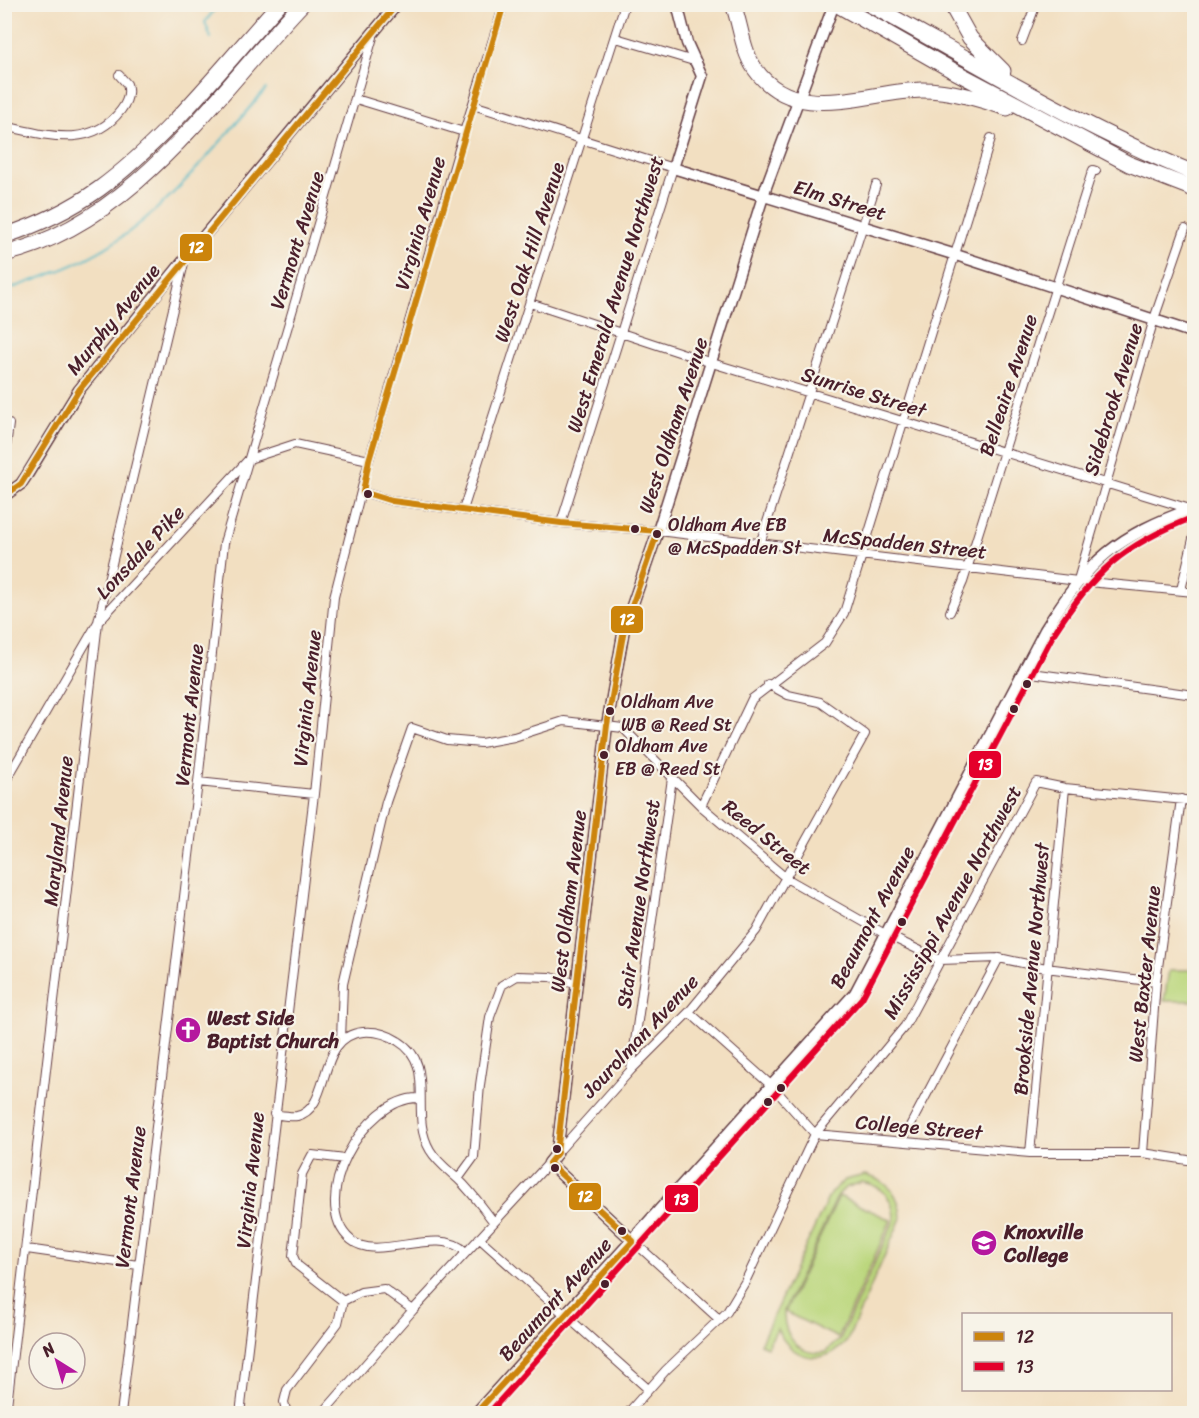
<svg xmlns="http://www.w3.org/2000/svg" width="1199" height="1418" viewBox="0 0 1199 1418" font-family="Sriracha,sans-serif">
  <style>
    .green { fill: #bbd77d; stroke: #827b54; stroke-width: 1.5; fill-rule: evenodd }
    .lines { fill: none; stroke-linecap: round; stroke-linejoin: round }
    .stream { stroke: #4ab7c6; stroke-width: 2 }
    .street-casing { stroke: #633c42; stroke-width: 10 }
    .secondary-casing { stroke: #633c42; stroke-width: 13 }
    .highway-casing { stroke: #633c42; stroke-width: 17 }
    .street { stroke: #fff; stroke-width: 8 }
    .secondary { stroke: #fff; stroke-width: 10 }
    .highway { stroke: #fff; stroke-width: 15 }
    .bus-1-casing { stroke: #f7f3e8; stroke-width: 10 }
    .bus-2-casing { stroke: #f7f3e8; stroke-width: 10 }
    .bus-1 { stroke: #cc840b; stroke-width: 6 }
    .bus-2 { stroke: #e4002b; stroke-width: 6 }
    .bus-dot { fill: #4a1f2b; stroke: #f7f3e8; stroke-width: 2 }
    .labels { text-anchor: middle; stroke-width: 4.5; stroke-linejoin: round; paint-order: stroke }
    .bus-label { font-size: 18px; fill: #4a1f2b; stroke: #f7f3e8; text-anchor: start }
    .street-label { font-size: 20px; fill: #4a1f2b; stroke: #f7f3e8 }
    .poi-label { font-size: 20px; font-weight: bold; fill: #4a1f2b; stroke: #f7f3e8; text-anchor: start }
    .line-badge { stroke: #f7f3e8; stroke-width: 2 }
    .badge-label { font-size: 16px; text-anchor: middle; font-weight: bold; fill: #fff }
  </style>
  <rect width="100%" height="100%" fill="#f7f3e8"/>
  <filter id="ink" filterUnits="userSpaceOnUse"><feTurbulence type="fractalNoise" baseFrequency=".0167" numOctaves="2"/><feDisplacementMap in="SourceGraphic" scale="12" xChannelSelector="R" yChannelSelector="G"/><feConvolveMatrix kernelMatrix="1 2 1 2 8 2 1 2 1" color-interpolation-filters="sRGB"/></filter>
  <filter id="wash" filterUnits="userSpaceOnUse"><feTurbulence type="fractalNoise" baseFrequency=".008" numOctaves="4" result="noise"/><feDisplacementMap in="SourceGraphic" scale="24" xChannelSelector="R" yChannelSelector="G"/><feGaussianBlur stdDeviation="1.35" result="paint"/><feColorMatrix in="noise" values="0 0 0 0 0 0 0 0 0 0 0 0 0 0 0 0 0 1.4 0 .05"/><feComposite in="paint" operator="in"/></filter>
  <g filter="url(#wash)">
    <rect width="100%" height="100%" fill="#f2dfc1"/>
    <path class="green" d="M 1169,970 L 1194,970 L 1194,1001 L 1164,1001 Z
      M 865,1175 C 888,1181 900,1194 901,1218 L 847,1341 C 823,1367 792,1360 777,1329 L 767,1347 L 760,1344 L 831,1192 L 845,1180 ZM 862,1182 C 883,1186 894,1199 894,1220 L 840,1339 L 825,1352 C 798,1357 783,1335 784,1311 L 838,1195 L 845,1188 Z
      M 839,1196 L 891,1220 L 838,1338 L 785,1312 Z"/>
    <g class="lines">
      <path class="stream" d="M 211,38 L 205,22 L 219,4
        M 4,291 C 41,278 77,266 110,245 C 171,206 218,143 266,89"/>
    </g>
  </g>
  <g filter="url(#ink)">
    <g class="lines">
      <defs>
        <path id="street" d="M 616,38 L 697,62
          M 1022,41 L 1036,4
          M 356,99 L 464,132
          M 473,105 L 673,168 L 561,523
          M 4,126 C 46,135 91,150 121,110 C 127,102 130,93 127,84 L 119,75
          M 530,303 L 712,363 L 1190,509
          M 4,462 L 9,424
          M 363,492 L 392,501 L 561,523 L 658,531 L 1078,581 L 1194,592
          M 463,510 L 625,4
          M 760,544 L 876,185
          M 1078,580 L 1154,319 L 1185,229
          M 1181,590 L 1194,535
          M 950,612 L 963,582 L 1091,175 L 1093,170 L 1096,171
          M 1024,672 L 1194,695
          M 198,782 L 314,794
          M 4,784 L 98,622 L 249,459 L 295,444 L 369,460
          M 701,806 L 752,699 L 825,643 L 844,613 L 991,138
          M 689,1012 L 773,1087 L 815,1134 L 1030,1153 L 1143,1153 L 1194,1161
          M 341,1040 L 343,984 L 386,802 L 412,728 L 447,740 L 481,743 L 514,737 L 564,721 L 623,728 L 701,806 L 786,878 L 885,934 L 940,960 L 999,958 L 1046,968 L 1156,982
          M 631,1070 L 672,778
          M 419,1098 C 364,1097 306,1202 351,1240 C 378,1263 438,1224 466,1252
          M 274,1114 C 281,1115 290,1117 297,1116 C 333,1108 315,1036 363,1032 C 376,1031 387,1034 398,1041 C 438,1065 408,1113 430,1150 C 437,1162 448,1170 458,1179 C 472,1192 482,1207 493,1221
          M 902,1141 L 999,958
          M 557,1153 L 631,1070 L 689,1012 L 756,931 L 865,734 L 820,702 L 788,695 L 768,684
          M 1030,1153 L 1065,788
          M 1143,1153 L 1156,982 L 1181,799
          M 458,1179 L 474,1157 L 480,1085 L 490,1017 L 502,985 L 517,976 L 550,977 L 576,983
          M 479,1238 L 648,1389
          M 633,1241 L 720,1320
          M 27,1249 L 138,1265
          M 343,1301 L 297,1265 L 293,1256 L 302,1174 L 312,1155 L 345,1159
          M 6,1414 L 98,622 L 184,263
          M 121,1414 L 198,782 L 224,543 L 373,37
          M 240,1414 L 314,794 L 334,597 L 369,460 L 464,132 L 504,4
          M 287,1414 L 284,1402 L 287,1390 L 338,1323 L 343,1301 L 361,1292 L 384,1289 L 413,1310
          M 322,1414 L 413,1310 L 549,1163
          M 627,1414 L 666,1370 L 727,1312 L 745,1282 L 815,1134 L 905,1026 L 1036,782 L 1065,788 L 1194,801"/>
        <path id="secondary" d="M 677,4 L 687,43 L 702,76 L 673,168 L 956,255 L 1194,333
          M 4,496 L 21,484 L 27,475 L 79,390 L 185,259 L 397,4
          M 633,1241 L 549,1163 L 557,1153 L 607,725 L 624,629 L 658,531 L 766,187 L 834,4
          M 475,1414 L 855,993 L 1045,630 C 1088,560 1118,535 1194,508"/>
        <path id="highway" d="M 733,4 C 741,26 742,50 755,69 C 795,126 867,91 922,90 C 951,90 980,99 1007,108
          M 836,4 L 952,70 L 1129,164 L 1194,189
          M 869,4 C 976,63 1081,127 1194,173
          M 951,4 L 970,38 L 1003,71
          M 4,236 C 37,225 71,209 99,189 C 166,140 223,66 279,4
          M 4,254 C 133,224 216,94 302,4"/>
      </defs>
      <use href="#street" class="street-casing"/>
      <use href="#secondary" class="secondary-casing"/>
      <use href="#highway" class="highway-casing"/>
      <use href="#street" class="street"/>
      <use href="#secondary" class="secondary"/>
      <use href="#highway" class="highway"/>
      <defs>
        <path id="bus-1" d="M 4,496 L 21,484 L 79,390 L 397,4
          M 475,1414 L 633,1241 L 549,1163 L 557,1153 L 607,725 L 624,629 L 658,531 L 561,523 L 392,501 L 363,492 L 369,460 L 504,4"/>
        <path id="bus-2" d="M 488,1414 L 862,998 L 1053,635 C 1094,571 1123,545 1194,517"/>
      </defs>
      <use href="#bus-1" class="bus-1-casing"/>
      <use href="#bus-2" class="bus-2-casing"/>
      <use href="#bus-1" class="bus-1"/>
      <use href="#bus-2" class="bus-2"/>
    </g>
  </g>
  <defs>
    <symbol id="church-disc" viewBox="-11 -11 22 22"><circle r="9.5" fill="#b5179e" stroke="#f7f3e8"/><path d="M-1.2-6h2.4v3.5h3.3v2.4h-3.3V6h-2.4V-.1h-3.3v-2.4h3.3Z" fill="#fff"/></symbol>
    <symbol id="university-disc" viewBox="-11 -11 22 22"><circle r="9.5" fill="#b5179e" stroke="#f7f3e8"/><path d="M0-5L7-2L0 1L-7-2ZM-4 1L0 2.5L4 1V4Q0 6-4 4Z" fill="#fff"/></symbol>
  </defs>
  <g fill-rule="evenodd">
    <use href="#church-disc" x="173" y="1015" width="30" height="30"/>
    <use href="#university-disc" x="969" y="1228" width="30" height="30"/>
  </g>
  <g class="bus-dot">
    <circle cx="368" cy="494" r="5"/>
    <circle cx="635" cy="529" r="5"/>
    <circle cx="657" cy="534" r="5"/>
    <circle cx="1027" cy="684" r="5"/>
    <circle cx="1014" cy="709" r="5"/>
    <circle cx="610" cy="711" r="5"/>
    <circle cx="604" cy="755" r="5"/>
    <circle cx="902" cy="922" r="5"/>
    <circle cx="781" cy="1088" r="5"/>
    <circle cx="768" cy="1102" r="5"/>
    <circle cx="557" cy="1149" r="5"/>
    <circle cx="555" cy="1168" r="5"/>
    <circle cx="622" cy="1231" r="5"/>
    <circle cx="605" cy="1284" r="5"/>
  </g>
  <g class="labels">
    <g class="bus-label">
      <text x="668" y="531">Oldham Ave EB<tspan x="668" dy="23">@ McSpadden St</tspan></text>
      <text x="621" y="708">Oldham Ave<tspan x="621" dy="23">WB @ Reed St</tspan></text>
      <text x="615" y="752">Oldham Ave<tspan x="615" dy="23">EB @ Reed St</tspan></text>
    </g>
    <g class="street-label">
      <text transform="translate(840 200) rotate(17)" y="7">Elm Street</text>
      <text transform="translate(420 223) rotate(-74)" y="7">Virginia Avenue</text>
      <text transform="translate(297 240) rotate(-73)" y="7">Vermont Avenue</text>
      <text transform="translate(529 252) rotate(-72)" y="7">West Oak Hill Avenue</text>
      <text transform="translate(615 294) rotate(-73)" y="7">West Emerald Avenue Northwest</text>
      <text transform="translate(113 319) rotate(-51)" y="7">Murphy Avenue</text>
      <text transform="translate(1008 385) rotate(-72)" y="7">Belleaire Avenue</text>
      <text transform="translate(864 392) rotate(17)" y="7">Sunrise Street</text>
      <text transform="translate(1113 399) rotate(-73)" y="7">Sidebrook Avenue</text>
      <text transform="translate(673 425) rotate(-72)" y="7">West Oldham Avenue</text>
      <text transform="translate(905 543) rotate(6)" y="7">McSpadden Street</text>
      <text transform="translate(140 552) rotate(-47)" y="7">Lonsdale Pike</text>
      <text transform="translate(307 698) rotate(-84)" y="7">Virginia Avenue</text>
      <text transform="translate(189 715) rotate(-84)" y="7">Vermont Avenue</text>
      <text transform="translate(58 831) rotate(-84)" y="7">Maryland Avenue</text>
      <text transform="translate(767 837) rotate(39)" y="7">Reed Street</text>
      <text transform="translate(568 901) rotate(-83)" y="7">West Oldham Avenue</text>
      <text transform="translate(952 902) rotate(-61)" y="7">Mississippi Avenue Northwest</text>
      <text transform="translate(638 904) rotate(-82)" y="7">Stair Avenue Northwest</text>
      <text transform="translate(872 917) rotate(-62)" y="7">Beaumont Avenue</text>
      <text transform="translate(1031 969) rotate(-85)" y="7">Brookside Avenue Northwest</text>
      <text transform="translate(1144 974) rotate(-84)" y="7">West Baxter Avenue</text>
      <text transform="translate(640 1036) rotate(-47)" y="7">Jourolman Avenue</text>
      <text transform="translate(919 1127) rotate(5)" y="7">College Street</text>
      <text transform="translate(250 1180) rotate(-84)" y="7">Virginia Avenue</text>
      <text transform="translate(130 1197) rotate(-83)" y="7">Vermont Avenue</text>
      <text transform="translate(555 1299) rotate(-48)" y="7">Beaumont Avenue</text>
    </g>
    <g class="poi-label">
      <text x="207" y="1025">West Side<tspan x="207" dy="23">Baptist Church</tspan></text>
      <text x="1004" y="1239">Knoxville<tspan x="1004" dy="23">College</tspan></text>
    </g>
  </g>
  <g class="line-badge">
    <rect x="179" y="233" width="34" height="29" rx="6" fill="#cc840b"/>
    <rect x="610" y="605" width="34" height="29" rx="6" fill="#cc840b"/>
    <rect x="968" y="750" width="34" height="29" rx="6" fill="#e4002b"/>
    <rect x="568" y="1182" width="34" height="29" rx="6" fill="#cc840b"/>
    <rect x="664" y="1184" width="35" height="29" rx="6" fill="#e4002b"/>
  </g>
  <g class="badge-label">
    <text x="196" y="253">12</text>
    <text x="627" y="625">12</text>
    <text x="985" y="770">13</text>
    <text x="585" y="1202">12</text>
    <text x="681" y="1205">13</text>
  </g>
  <rect width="1199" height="1418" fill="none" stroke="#f7f3e8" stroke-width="24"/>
  <rect x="962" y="1313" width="210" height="78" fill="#f7f3e8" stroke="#b29e9c" stroke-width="1.5"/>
  <rect x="974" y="1332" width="30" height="9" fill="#cc840b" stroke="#b29e9c" stroke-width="1.5"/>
  <text x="1016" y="1343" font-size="18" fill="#4a1f2b">12</text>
  <rect x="974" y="1362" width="30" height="9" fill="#e4002b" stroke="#b29e9c" stroke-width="1.5"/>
  <text x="1016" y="1373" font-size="18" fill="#4a1f2b">13</text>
  <g transform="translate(57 1361) rotate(323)"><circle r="28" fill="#f7f3e8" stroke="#b29e9c" stroke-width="1.5"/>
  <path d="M0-4.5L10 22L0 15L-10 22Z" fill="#b5179e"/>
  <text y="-9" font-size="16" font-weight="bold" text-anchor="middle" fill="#4a1f2b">N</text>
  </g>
</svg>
